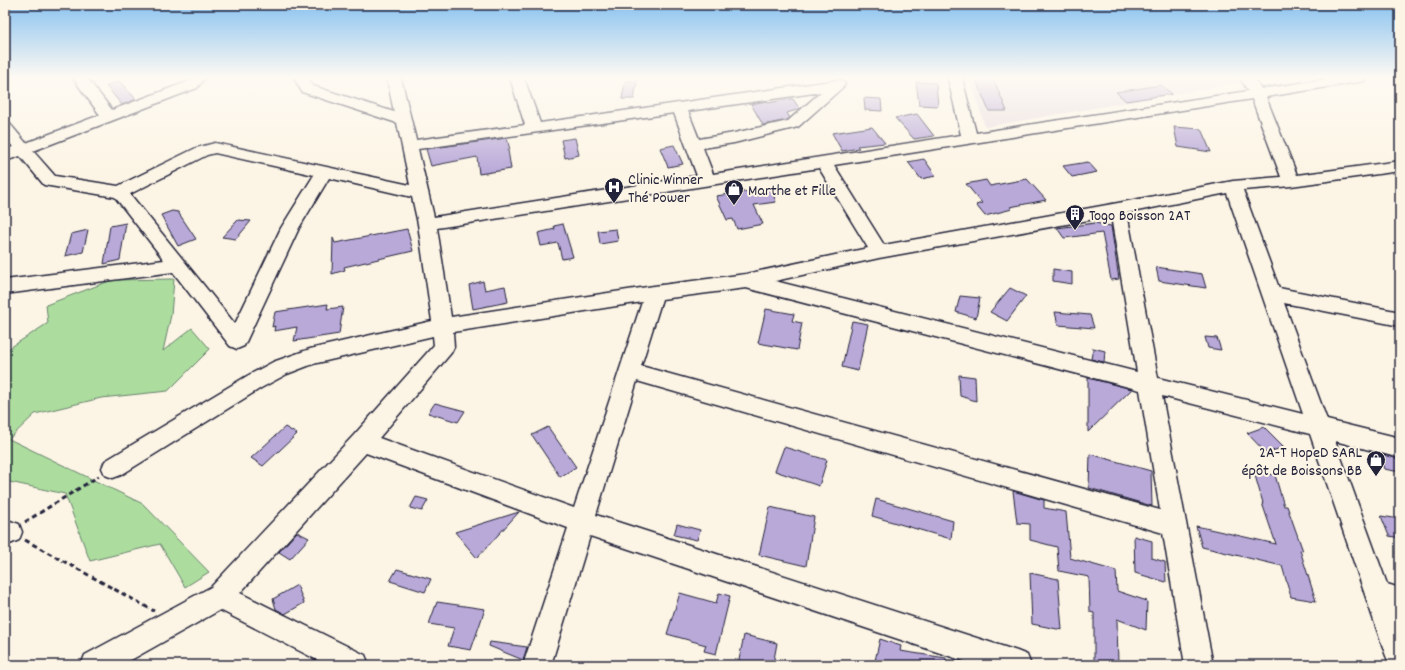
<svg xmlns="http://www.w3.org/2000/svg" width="1405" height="670" viewBox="0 0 1405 670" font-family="Dekko,sans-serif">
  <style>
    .built { fill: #e8dee1 }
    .green { fill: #acdd9e; stroke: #67806c }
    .building { fill: #b9a9d9; stroke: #22223b }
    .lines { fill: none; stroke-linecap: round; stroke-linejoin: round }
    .minor-casing { stroke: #22223b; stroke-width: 3 }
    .path { stroke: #22223b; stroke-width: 3; stroke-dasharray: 5 3.5; stroke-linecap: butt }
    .minor { fill: #fcf5e5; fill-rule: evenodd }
    .labels { text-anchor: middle; stroke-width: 4; stroke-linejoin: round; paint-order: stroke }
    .poi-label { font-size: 16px; fill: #22223b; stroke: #fcf5e5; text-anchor: start }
  </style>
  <rect width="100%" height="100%" fill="#fcf5e5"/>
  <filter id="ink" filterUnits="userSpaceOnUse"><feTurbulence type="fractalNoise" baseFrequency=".025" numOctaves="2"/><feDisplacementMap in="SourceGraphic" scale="8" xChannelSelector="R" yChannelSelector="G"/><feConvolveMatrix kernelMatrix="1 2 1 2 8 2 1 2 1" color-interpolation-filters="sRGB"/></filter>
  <g filter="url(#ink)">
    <path class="built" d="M 970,78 L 1241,78 L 1244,82 L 985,127 Z"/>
    <path class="green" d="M 174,279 L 171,315 L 163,351 L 192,328 L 210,349 L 168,391 L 101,398 L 35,414 L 9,439 L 143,504 L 209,572 L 185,587 L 160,544 L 90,561 L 65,494 L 5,481 L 5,351 L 48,323 L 46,305 L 112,280 Z"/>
    <path class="building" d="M 975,78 L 993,78 L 1007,111 L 989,111 Z
      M 119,81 L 136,99 L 122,105 L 106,86 Z
      M 625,81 L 637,81 L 634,99 L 622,99 Z
      M 916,82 L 936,83 L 938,106 L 919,105 Z
      M 1161,85 L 1172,94 L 1126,101 L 1116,92 Z
      M 864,98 L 881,99 L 882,111 L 865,110 Z
      M 790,99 L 793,99 L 800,109 L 787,113 L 790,118 L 787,120 L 763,125 L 751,104 L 767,101 L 768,103 Z
      M 917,114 L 934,136 L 914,139 L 895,118 Z
      M 872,127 L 885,143 L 857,146 L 859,148 L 842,151 L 832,133 Z
      M 1174,127 L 1201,129 L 1211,152 L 1178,147 Z
      M 507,138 L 510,150 L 508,150 L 511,169 L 479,174 L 477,157 L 431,166 L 426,149 Z
      M 575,138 L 579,155 L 565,158 L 561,140 Z
      M 674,145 L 683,164 L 668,167 L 660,148 Z
      M 924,159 L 936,176 L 921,179 L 908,162 Z
      M 1088,162 L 1097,172 L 1072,177 L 1063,166 Z
      M 1027,179 L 1046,200 L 1010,207 L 1012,209 L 985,216 L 976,205 L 982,203 L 966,184 L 986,180 L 990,186 Z
      M 771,188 L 776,202 L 754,205 L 763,224 L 737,229 L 733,219 L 727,220 L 716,196 Z
      M 172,211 L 178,212 L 196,239 L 178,246 L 161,215 Z
      M 238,220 L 251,221 L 236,239 L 222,237 Z
      M 126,223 L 120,260 L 104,264 L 110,226 Z
      M 1095,223 L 1111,226 L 1119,279 L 1111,280 L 1102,233 L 1064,238 L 1057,228 Z
      M 563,224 L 573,257 L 562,259 L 558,243 L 541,246 L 538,233 L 555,229 L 554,226 Z
      M 407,229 L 413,251 L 344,267 L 345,270 L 332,274 L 333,238 L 335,243 Z
      M 616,229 L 618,241 L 600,244 L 598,231 Z
      M 88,230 L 83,252 L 65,256 L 71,234 Z
      M 1156,267 L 1202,274 L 1206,288 L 1159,281 Z
      M 1053,269 L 1072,272 L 1072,284 L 1053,281 Z
      M 483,281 L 485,290 L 505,286 L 508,302 L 473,309 L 469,285 Z
      M 1010,288 L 1026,296 L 1007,321 L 990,312 Z
      M 960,296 L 980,298 L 976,318 L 956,312 Z
      M 328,304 L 327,309 L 343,307 L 339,334 L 294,341 L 297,327 L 274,331 L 275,326 L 272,327 L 275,312 Z
      M 766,309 L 794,314 L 792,321 L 802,323 L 797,350 L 758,343 Z
      M 1055,312 L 1090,315 L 1094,328 L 1058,325 Z
      M 852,321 L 868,324 L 858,371 L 842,367 Z
      M 1205,337 L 1217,338 L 1221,350 L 1208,348 Z
      M 1093,348 L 1105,351 L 1104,362 L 1091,359 Z
      M 959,375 L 975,377 L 976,401 L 960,396 Z
      M 1088,378 L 1132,389 L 1088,432 Z
      M 435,403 L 465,411 L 458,422 L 428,413 Z
      M 285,427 L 297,434 L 263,466 L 251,458 Z
      M 548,427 L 576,467 L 560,477 L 532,435 Z
      M 1264,427 L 1284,447 L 1266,453 L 1247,433 Z
      M 784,447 L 827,460 L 819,486 L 775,471 Z
      M 1090,454 L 1151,471 L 1152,506 L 1089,488 Z
      M 1379,454 L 1400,459 L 1400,472 L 1384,469 Z
      M 1254,472 L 1275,475 L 1284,506 L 1287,506 L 1303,551 L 1300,550 L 1316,601 L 1291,597 L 1282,566 L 1202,547 L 1196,526 L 1276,544 L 1262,503 L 1263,503 Z
      M 1013,491 L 1044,500 L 1044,508 L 1066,512 L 1070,558 L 1116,571 L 1117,591 L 1147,601 L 1146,630 L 1117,619 L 1118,665 L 1094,665 L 1094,613 L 1090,612 L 1089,577 L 1059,571 L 1057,547 L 1030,540 L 1030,524 L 1017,523 Z
      M 416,497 L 428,500 L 422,511 L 410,508 Z
      M 876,499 L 953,521 L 951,539 L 872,516 Z
      M 770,507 L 814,517 L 806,566 L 759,555 Z
      M 519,512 L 477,558 L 455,532 Z
      M 1381,516 L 1400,519 L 1400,538 L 1389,536 Z
      M 677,524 L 700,530 L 697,540 L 674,535 Z
      M 297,532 L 309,538 L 290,559 L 279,552 Z
      M 1134,536 L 1152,541 L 1152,558 L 1165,562 L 1166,582 L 1135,573 Z
      M 397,569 L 431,579 L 425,592 L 390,581 Z
      M 1030,573 L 1058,579 L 1062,630 L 1032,624 Z
      M 297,585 L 304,603 L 285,614 L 276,609 L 273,599 Z
      M 680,593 L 716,603 L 719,593 L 730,596 L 716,654 L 704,651 L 706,645 L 667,634 Z
      M 437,602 L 485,609 L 471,650 L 448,646 L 454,628 L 429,624 Z
      M 744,635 L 777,643 L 773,665 L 738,665 Z
      M 880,639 L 901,646 L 900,651 L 946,658 L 946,665 L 874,665 Z
      M 490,642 L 527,647 L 523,660 L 489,646 Z"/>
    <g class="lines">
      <defs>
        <path id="minor" d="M 73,78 L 87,78 L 112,110 L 187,82 L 191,78 L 205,78 L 197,88 L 33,151 L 55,176 L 118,186 L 196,148 L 215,143 L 410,185 L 397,123 L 302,92 L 294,78 L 308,78 L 313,86 L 394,112 L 387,78 L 401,78 L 416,140 L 525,125 L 510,78 L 524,78 L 540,123 L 838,80 L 843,81 L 845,84 L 843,87 L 798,127 L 734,143 L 703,148 L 713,174 L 961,135 L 948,78 L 962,78 L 976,133 L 1248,91 L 1240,78 L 1254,78 L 1261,89 L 1333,78 L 1366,78 L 1364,81 L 1359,82 L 1266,97 L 1297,175 L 1400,161 L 1400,171 L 1291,186 L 1243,190 L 1279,288 L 1400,312 L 1400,326 L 1284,303 L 1327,420 L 1400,438 L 1400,458 L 1335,441 L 1387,584 L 1400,588 L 1400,614 L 1398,613 L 1400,619 L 1400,665 L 1390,665 L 1386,656 L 1310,434 L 1162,396 L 1213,665 L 1185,665 L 1163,533 L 637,381 L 596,515 L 1017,651 L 1027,655 L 1031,665 L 976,665 L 590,536 L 551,665 L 523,665 L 568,528 L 366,453 L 240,593 L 365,655 L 369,665 L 327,665 L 220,610 L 122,665 L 81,665 L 85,655 L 211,587 L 354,435 L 434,345 L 433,336 L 313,364 L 287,374 L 261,388 L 121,475 L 113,478 L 105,475 L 102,468 L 105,461 L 247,376 L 273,362 L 310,349 L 432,321 L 418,224 L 412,197 L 329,178 L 299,228 L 244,346 L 237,349 L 230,346 L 173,272 L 5,294 L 5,280 L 164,260 L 115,197 L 44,185 L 20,156 L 5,161 L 5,150 L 13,147 L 5,137 L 5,122 L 10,124 L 26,143 L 100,115 ZM 821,92 L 788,121 L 734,133 L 699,139 L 688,111 ZM 1252,99 L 1281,177 L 1233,181 L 1118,203 L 884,245 L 834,165 ZM 674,113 L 697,176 L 434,217 L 418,149 ZM 215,153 L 314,175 L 281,228 L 235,324 L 130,194 L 207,155 ZM 819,168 L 868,248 L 746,274 L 654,286 L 451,317 L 437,228 ZM 1227,193 L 1303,414 L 1158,378 L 1127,213 ZM 1111,216 L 1137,372 L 775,281 L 879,258 ZM 746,288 L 1140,390 L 1160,510 L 641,366 L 662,299 ZM 642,302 L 574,508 L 379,438 L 451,353 L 454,347 L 453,332 Z
          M 10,521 L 19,524 L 22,532 L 19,540 L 5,546 L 5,523 Z"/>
      </defs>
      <use href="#minor" class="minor-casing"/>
      <path class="path" d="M 25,522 L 99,476
        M 25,540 L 154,611"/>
      <use href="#minor" class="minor"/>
    </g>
  </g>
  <linearGradient id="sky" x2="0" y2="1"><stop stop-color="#89c2f0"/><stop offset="0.45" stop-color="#fefaf3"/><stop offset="1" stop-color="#fefaf3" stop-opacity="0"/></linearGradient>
  <rect width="1405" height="172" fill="url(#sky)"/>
  <defs>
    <symbol id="hospital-pin" viewBox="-11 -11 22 30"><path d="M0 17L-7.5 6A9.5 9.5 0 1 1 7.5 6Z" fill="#22223b" stroke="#fcf5e5"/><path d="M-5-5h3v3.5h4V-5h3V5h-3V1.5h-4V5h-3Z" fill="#fff"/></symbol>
    <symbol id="shop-pin" viewBox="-11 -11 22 30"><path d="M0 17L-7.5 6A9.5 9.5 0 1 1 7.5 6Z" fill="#22223b" stroke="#fcf5e5"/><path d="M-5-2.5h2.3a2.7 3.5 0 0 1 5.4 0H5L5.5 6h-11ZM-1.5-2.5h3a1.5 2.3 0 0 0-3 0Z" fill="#fff"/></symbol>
    <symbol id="building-pin" viewBox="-11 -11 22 30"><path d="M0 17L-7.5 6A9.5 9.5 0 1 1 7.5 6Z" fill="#22223b" stroke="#fcf5e5"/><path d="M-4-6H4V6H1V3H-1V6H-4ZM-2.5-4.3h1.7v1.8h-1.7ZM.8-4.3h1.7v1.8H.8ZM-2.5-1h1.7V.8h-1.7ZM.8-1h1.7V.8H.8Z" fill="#fff"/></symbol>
  </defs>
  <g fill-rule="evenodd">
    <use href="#hospital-pin" x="603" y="176" width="22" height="30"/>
    <use href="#shop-pin" x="723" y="178" width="22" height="30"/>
    <use href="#building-pin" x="1064" y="203" width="22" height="30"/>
    <use href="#shop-pin" x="1365" y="449" width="22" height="30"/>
  </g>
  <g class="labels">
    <g class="poi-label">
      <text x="628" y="184">Clinic Winner<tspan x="628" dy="18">Thé Power</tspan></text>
      <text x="748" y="195">Marthe et Fille</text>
      <text x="1089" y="220">Togo Boisson 2AT</text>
      <text x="1362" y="457" text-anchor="end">2A-T HopeD SARL<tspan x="1362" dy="18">épôt de Boissons BB</tspan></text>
    </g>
  </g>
  <rect width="1405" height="670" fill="none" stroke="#fcf5e5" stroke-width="20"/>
  <rect x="10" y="10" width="1385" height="650" fill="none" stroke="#22223b" stroke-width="1.5" filter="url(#ink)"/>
</svg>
